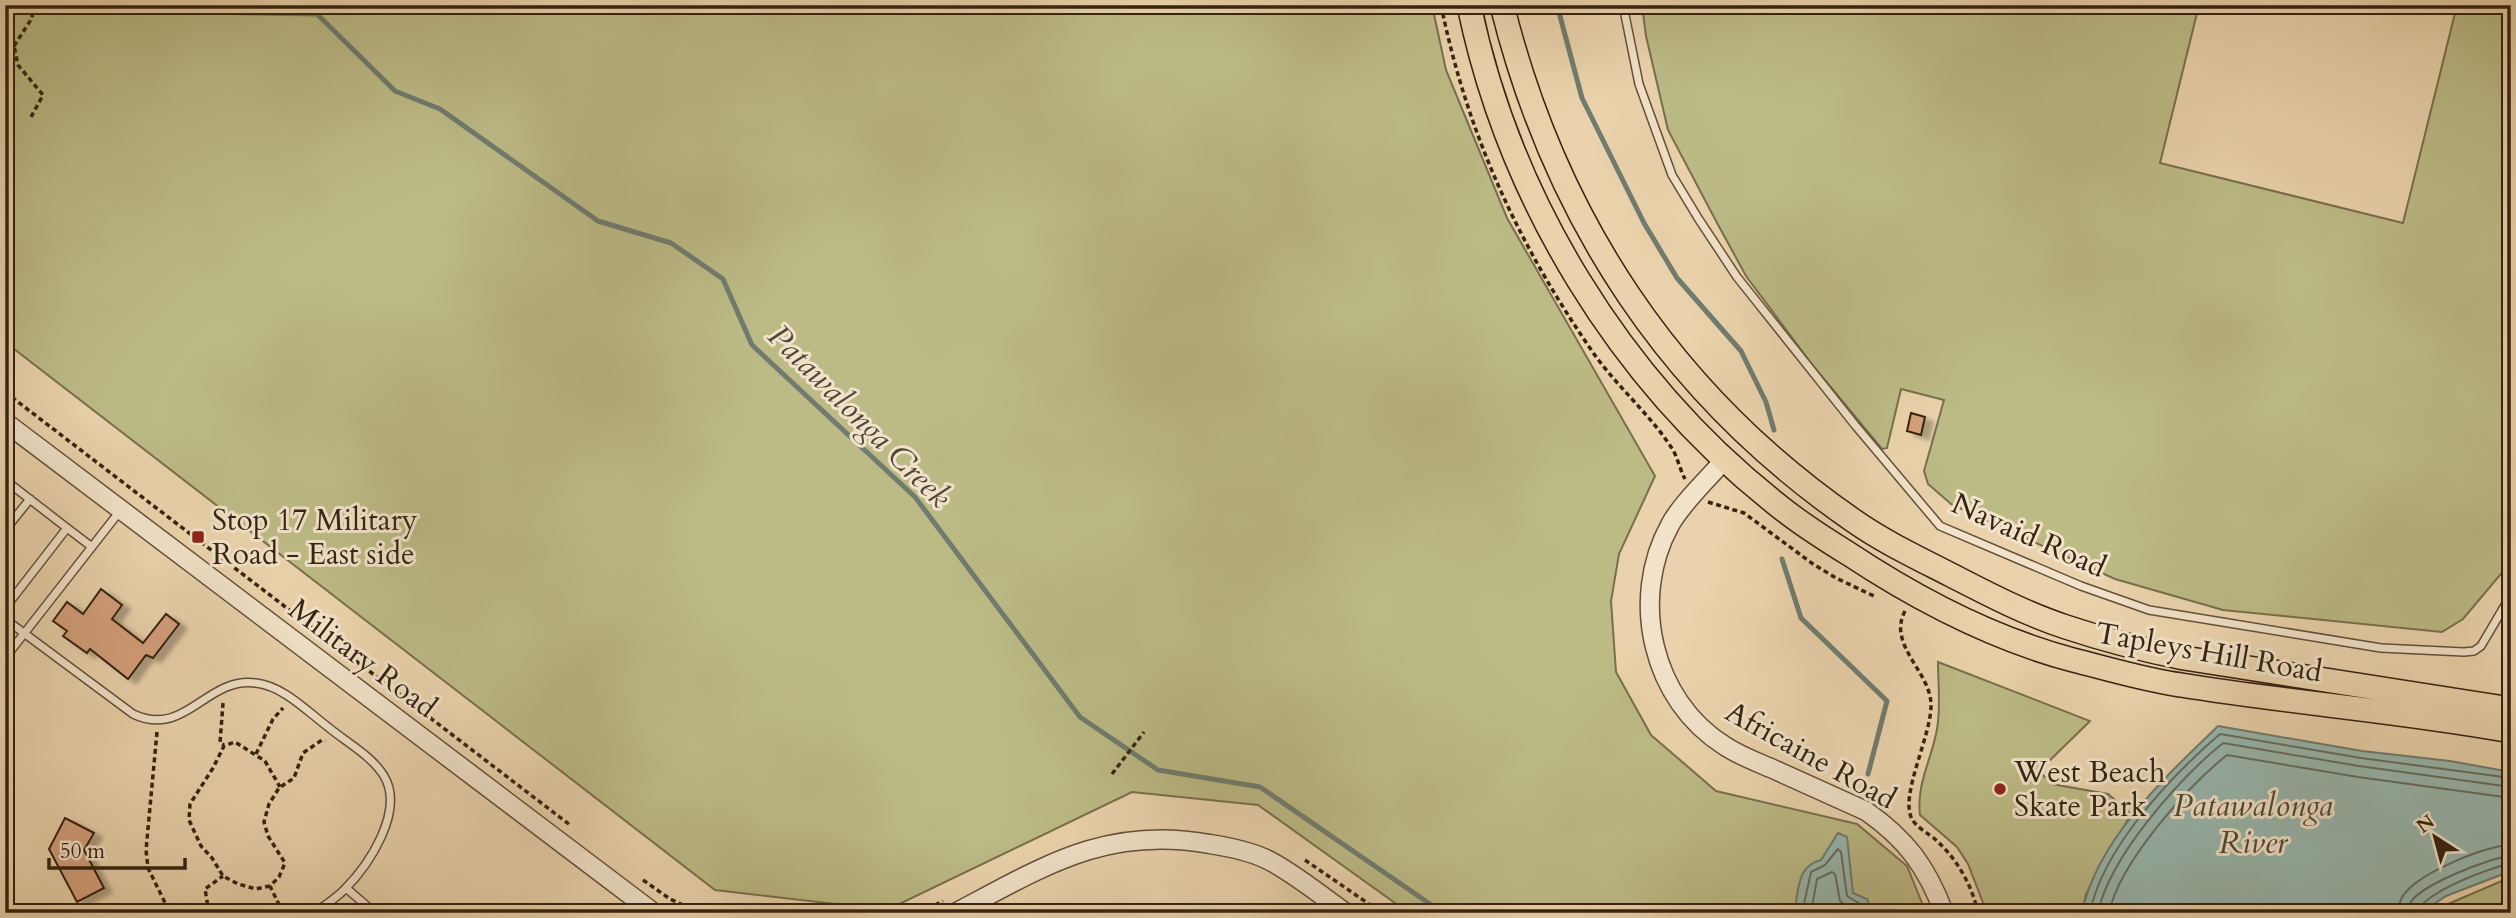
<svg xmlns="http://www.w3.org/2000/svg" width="2516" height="918" viewBox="0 0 2516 918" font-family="Cardo,serif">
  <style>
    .green { fill: #bcbb86; stroke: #786f4c; stroke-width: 2 }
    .water { fill: #98b7ae; stroke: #707c6f; stroke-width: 2 }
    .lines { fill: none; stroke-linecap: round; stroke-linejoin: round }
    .shore { stroke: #666d60; stroke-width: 2 }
    .stream { stroke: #707c6f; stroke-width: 5 }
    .building { fill: #d4a07c; stroke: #352311; stroke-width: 2; filter: url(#shadow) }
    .service-casing { stroke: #624f38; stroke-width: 10 }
    .tertiary-casing { stroke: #624f38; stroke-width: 21 }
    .primary-casing { stroke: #352311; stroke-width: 26 }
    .path { stroke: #352311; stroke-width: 3.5; stroke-dasharray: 5 3.5; stroke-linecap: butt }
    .service { stroke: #f1e2c9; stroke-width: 7 }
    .tertiary { stroke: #f1e2c9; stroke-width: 18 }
    .primary { stroke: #ead3ac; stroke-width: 23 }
    .poi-dot { fill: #8f2418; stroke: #f1e2c9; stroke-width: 2.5 }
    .labels { text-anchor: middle; stroke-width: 6; stroke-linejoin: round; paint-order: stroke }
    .poi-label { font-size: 30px; fill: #352311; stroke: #f1e2c9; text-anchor: start }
    .street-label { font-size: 30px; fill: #352311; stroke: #f1e2c9 }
    .water-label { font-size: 32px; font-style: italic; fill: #4e4838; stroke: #f1e2c9 }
  </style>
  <defs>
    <filter id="shadow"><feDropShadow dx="8" dy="4.5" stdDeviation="2" flood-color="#0004"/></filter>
  </defs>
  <rect width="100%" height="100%" fill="#ead3ac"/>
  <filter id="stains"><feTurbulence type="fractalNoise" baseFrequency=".00286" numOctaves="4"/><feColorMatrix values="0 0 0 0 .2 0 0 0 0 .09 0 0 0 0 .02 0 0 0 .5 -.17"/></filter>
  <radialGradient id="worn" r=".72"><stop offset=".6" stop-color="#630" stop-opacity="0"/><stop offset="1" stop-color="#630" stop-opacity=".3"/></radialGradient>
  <path class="green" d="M 5,5 L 1432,5 L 1446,70 L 1507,218 L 1655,476 L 1619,554 L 1611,601 L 1616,672 L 1651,735 L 1716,791 L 1857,824 L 1907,866 L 1926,913 L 1409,913 L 1258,805 L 1132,792 L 887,910 L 715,890 L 5,342 Z
    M 1642,5 L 2199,5 L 2160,163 L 2403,223 L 2457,5 L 2511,5 L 2511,562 L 2463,619 L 2442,632 L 2223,610 L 2115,579 L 1951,504 L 1928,484 L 1924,471 L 1944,400 L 1901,389 L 1887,448 L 1882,449 L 1814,367 L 1746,276 L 1716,221 L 1668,130 L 1646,36 Z
    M 1938,662 L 2090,721 L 2039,771 L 2052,784 L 2108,794 L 2131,814 L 2086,894 L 2082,913 L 1987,913 L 1968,864 L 1957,847 L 1920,815 C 1916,784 1932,759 1937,729 C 1941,707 1938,684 1938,662 Z
    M 2511,877 L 2511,913 L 2427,913 Z"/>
  <path class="water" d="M 2218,726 L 2362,751 L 2450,761 L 2511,772 L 2511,871 L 2446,896 L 2421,913 L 2082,913 C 2096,841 2167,775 2218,726 Z
    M 1838,833 L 1847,837 L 1853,893 L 1867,899 L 1873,913 L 1794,913 C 1799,891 1796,866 1821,860 Z"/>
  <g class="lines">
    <path class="shore" d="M 1802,913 L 1811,872 L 1825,865 L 1838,849 L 1841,852 L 1847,896 L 1862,905 L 1866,913
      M 1811,913 L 1817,879 L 1832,872 L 1835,874 L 1840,901 L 1856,913
      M 2090,913 C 2102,849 2171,776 2220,734 L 2361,758 L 2511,778
      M 2098,913 C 2109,857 2180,778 2223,743 L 2359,766 L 2511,787
      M 2109,913 C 2119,863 2188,786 2227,755 L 2358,777 L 2511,798
      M 2398,913 C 2399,905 2400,898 2406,892 C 2423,872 2484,846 2511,845
      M 2409,913 C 2409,908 2409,906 2411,902 C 2421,885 2491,857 2511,856
      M 2418,913 C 2420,894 2492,866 2511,864"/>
    <path class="stream" d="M 133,5 L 138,11 L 317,14 L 395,91 L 440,109 L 598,221 L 671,243 L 723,279 L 752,345 L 915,497 L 1080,717 L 1158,770 L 1260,787 L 1443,913
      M 1557,5 L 1582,98 L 1644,223 L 1677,278 L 1741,351 L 1766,402 L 1774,430
      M 1782,559 L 1801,618 L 1887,701 L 1868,774"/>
  </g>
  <path class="building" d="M 1911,413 L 1925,417 L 1921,435 L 1907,431 Z
    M 101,589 L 122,605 L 112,619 L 143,643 L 166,614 L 179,624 L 153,658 L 146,655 L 128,679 L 90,649 L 87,653 L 63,636 L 67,631 L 53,621 L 67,602 L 83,614 Z
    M 65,818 L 94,833 L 84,850 L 104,888 L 77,902 L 49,849 Z"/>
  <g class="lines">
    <defs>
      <path id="service" d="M 1623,5 L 1639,84 L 1672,175 L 1698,218 L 1737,277 L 1855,425 L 1940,526 L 2081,586 L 2149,610 L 2381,648 L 2464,652 L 2474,651 L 2481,646 L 2511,595
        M 5,480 L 67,528
        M 5,530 L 30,499
        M 5,608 L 67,528 L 92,547
        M 5,619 L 133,714 C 186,739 206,676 256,683 C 283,686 307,711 328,727 C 346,742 372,756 384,776 C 405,811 369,865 344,890 C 335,899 324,906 314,913
        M 5,658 L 120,511
        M 346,888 L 375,913"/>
      <path id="tertiary" d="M 5,422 L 654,913
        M 1725,459 C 1709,478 1681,504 1670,525 C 1629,599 1652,701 1725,746 C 1740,756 1757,762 1773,769 C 1804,783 1835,797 1866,811 C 1906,839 1927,867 1944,913
        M 955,913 C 1043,867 1106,825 1210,844 C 1229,847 1249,851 1266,859 C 1290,870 1323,897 1346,913"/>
      <path id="primary" d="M 1469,5 C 1509,199 1620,380 1775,503 C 1798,522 1823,538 1849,554 C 1917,599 1994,639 2073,660 C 2109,669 2145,680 2181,685 C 2291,703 2402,711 2511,731
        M 1502,5 C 1555,219 1671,395 1854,521 C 1884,542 1918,558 1951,575 C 1988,594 2026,614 2066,627 C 2105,640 2144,650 2184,658 L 2511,709"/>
    </defs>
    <use href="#service" class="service-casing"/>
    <use href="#tertiary" class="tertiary-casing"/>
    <use href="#primary" class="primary-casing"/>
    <path class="path" d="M 1441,5 C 1467,133 1518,244 1592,351 C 1616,386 1651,415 1673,450 C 1678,459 1680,470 1685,479
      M 5,34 L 14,46 L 18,65 L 43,95 L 31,117
      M 14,46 L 32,18 L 33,5
      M 5,392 L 570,825
      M 1708,502 L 1744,513 L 1813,564 L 1836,578 L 1876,597
      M 5,553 L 6,554
      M 1905,611 C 1887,645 1930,671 1931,704 C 1932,735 1899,796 1912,819 C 1916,827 1929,834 1936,840 C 1957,859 1972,885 1978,913
      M 223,703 L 220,743 L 224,745
      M 157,732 L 146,850 L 148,868 L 170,913
      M 256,754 L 273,719 L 283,708
      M 1112,774 L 1144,732
      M 1305,860 L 1382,913
      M 643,880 L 670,899 L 700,913
      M 270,886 L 256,889 L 238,884 L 223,876 L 212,858 L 201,846 L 189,820 L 190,804 L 213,768 L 224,746 L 235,742 L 265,761 L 280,787
      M 209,913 L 205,889 L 223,876
      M 283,913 L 270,886 L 279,877 L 285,863 L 268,836 L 264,822 L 269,804 L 279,788 L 294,778 L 303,753 L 322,740 L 325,741
      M 920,913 L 943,901
      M 2490,913 L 2511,907"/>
    <use href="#service" class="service"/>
    <use href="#tertiary" class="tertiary"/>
    <use href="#primary" class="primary"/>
  </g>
  <g class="poi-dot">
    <rect x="191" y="530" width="14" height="14" rx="3.5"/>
    <circle cx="2000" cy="789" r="7"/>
  </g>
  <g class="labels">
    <g class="poi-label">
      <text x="212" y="530">Stop 17 Military<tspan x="212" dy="34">Road - East side</tspan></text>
      <text x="2014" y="782">West Beach<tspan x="2014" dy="34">Skate Park</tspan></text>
    </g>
    <g class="street-label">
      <text transform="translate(2029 535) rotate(24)" y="10">Navaid Road</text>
      <text transform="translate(2209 652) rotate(10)" y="10">Tapleys Hill Road</text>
      <text transform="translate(363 658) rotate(37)" y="10">Military Road</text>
      <text transform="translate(1811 755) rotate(29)" y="10">Africaine Road</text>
    </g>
    <g class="water-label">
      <text transform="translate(860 416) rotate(45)" y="11">Patawalonga Creek</text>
      <text x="2253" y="816">Patawalonga<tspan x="2253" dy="37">River</tspan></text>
    </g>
  </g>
  <rect width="2516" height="918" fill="none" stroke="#ead3ac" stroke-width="28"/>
  <rect x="7" y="7" width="2502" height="904" fill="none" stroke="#352311" stroke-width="3.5"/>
  <rect x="14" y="14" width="2488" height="890" fill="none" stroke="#352311" stroke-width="2"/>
  <g transform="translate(2435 837) rotate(324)" stroke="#f1e2c9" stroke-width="5" paint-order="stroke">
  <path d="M0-5L12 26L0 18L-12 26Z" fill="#352311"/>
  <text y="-10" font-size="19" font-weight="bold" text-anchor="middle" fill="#352311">N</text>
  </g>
  <path d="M49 858v10h136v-10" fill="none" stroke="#352311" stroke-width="3.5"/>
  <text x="60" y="858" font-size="21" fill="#352311" stroke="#f1e2c9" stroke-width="5" paint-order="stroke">50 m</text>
  <rect width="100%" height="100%" filter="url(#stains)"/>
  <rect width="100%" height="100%" fill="url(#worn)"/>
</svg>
